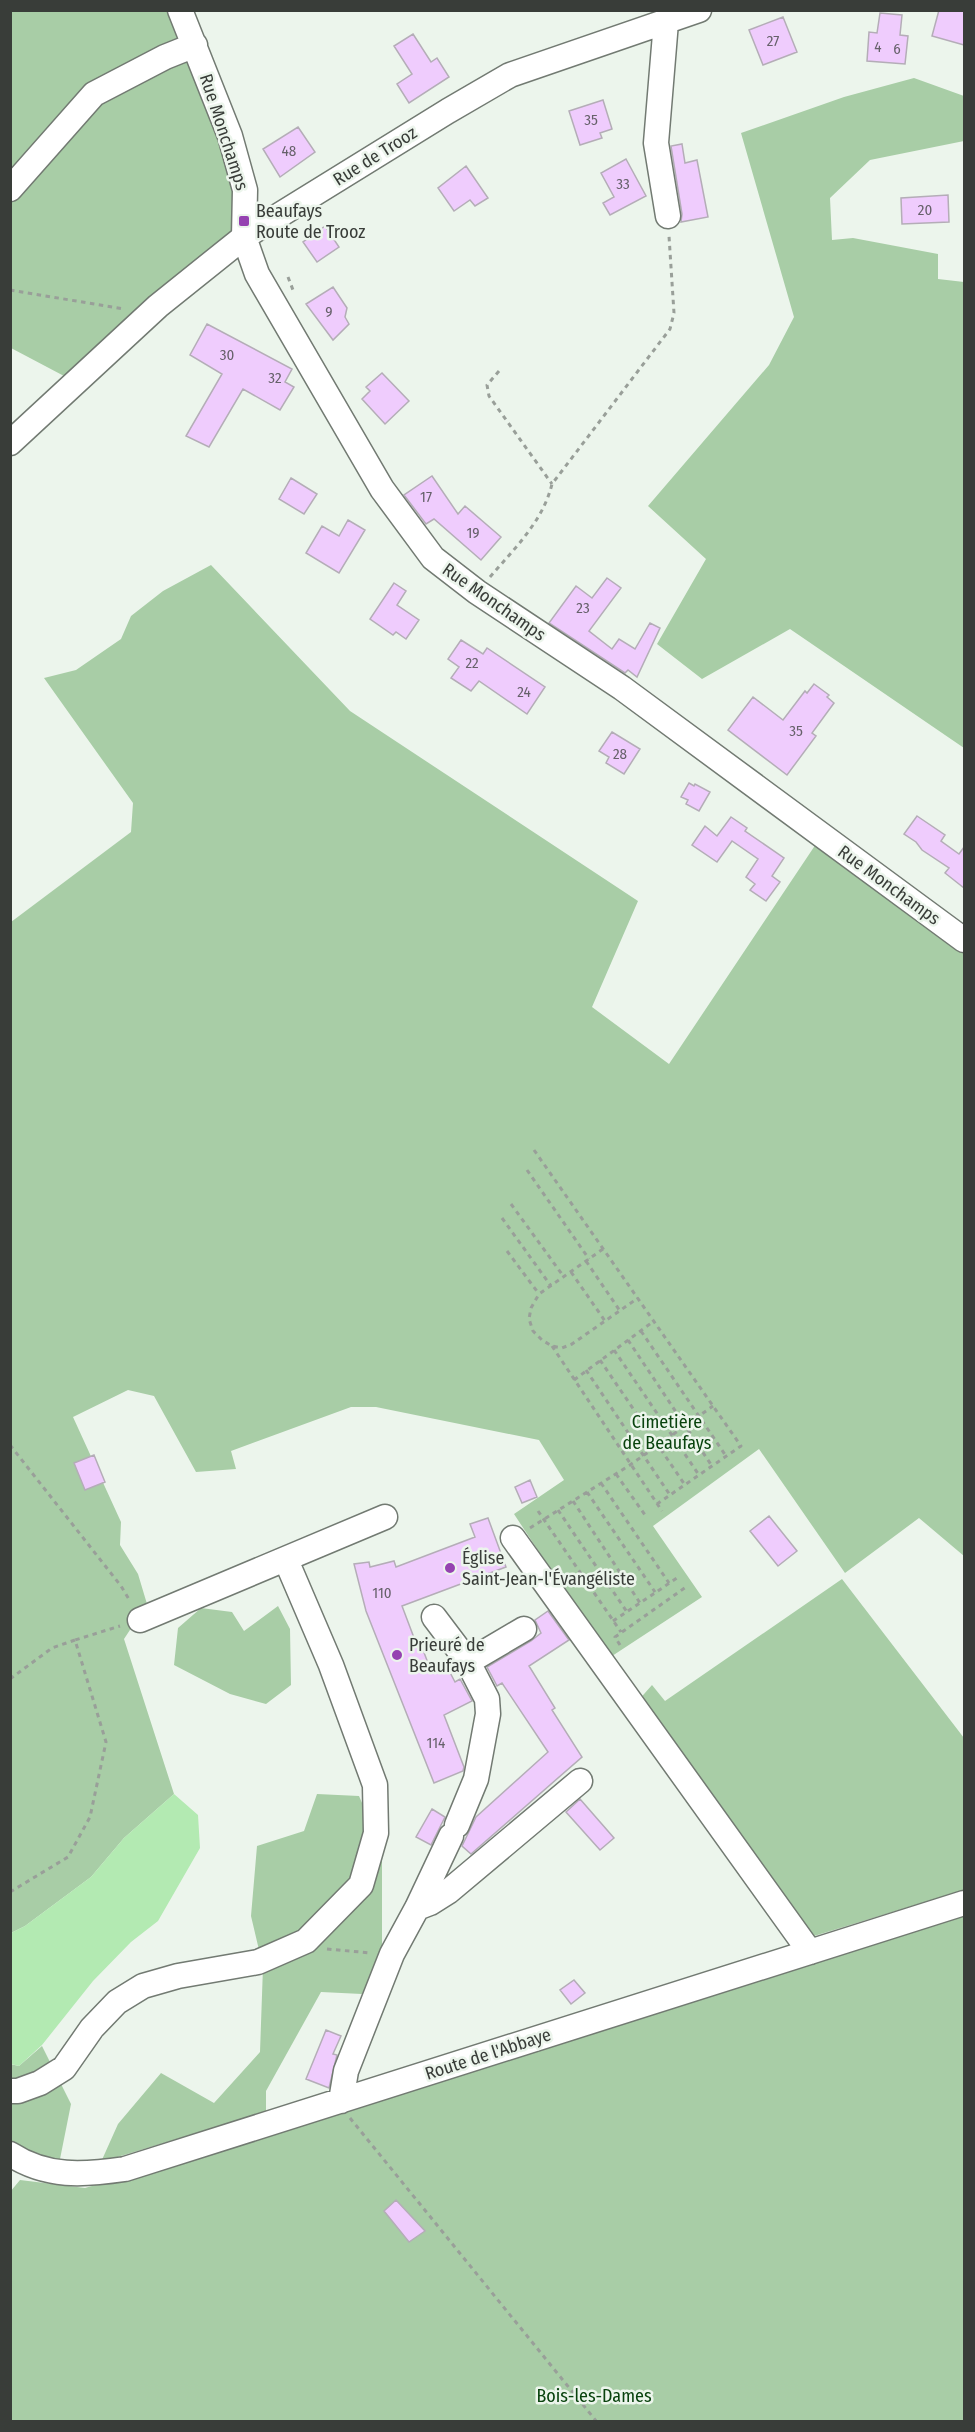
<svg xmlns="http://www.w3.org/2000/svg" width="975" height="2432" viewBox="0 0 975 2432" font-family="'Fira Sans Condensed',sans-serif">
  <style>
    .green { fill: #a8cda6 }
    .water { fill: #b3eab2 }
    .building { fill: #efccfd; stroke: #b4adb7; stroke-width: 1.5 }
    .lines { fill: none; stroke-linecap: round; stroke-linejoin: round }
    .minor-casing { stroke: #727a72; stroke-width: 27 }
    .path { stroke: #999f99; stroke-width: 3; stroke-dasharray: 4.5 4.5; stroke-linecap: butt }
    .minor { stroke: #fff; stroke-width: 24 }
    .poi-dot { fill: #9542b1; stroke: #ecf5ec; stroke-width: 2 }
    .labels { text-anchor: middle; stroke-width: 5; stroke-linejoin: round; paint-order: stroke }
    .number-label { font-size: 15px; fill: #66616a }
    .street-label { font-size: 18px; fill: #393d39; stroke: #ecf5ec }
    .poi-label { font-size: 18px; fill: #393d39; stroke: #ecf5ec; text-anchor: start }
    .park-label { font-size: 18px; fill: #09430e; stroke: #ecf5ec }
  </style>
  <rect width="100%" height="100%" fill="#ecf5ec"/>
  <path class="green" d="M 11,11 L 171,11 L 226,150 L 245,225 L 157,291 L 64,376 L 11,348 Z
    M 914,78 L 964,96 L 964,141 L 870,160 L 830,198 L 832,240 L 853,238 L 938,254 L 938,279 L 964,282 L 964,748 L 790,629 L 702,679 L 657,644 L 706,559 L 648,506 L 769,365 L 794,317 L 741,133 L 844,97 Z
    M 211,565 L 350,711 L 638,901 L 592,1007 L 669,1064 L 818,841 L 964,950 L 964,1556 L 919,1518 L 845,1573 L 759,1449 L 653,1526 L 702,1597 L 609,1658 L 514,1514 L 564,1480 L 539,1440 L 376,1407 L 351,1407 L 231,1451 L 236,1469 L 196,1472 L 154,1396 L 128,1390 L 73,1417 L 121,1522 L 120,1545 L 138,1574 L 147,1604 L 124,1639 L 174,1794 L 124,1838 L 91,1877 L 25,1926 L 11,1933 L 11,922 L 131,832 L 133,803 L 44,678 L 76,670 L 121,639 L 131,616 L 163,591 Z
    M 842,1579 L 964,1738 L 964,1890 L 801,1940 L 637,1702 L 652,1685 L 665,1701 Z
    M 278,1606 L 290,1629 L 291,1685 L 266,1704 L 230,1694 L 174,1665 L 178,1628 L 201,1608 L 232,1612 L 244,1631 Z
    M 317,1794 L 359,1796 L 382,1849 L 382,1961 L 362,1994 L 321,1992 L 266,2091 L 266,2112 L 101,2162 L 118,2124 L 161,2073 L 214,2103 L 260,2052 L 263,1967 L 251,1916 L 257,1846 L 304,1831 Z
    M 964,1913 L 964,2421 L 11,2421 L 10,2192 L 20,2180 L 85,2188 L 324,2118 Z
    M 42,2046 L 71,2104 L 59,2164 L 11,2149 L 10,2064 L 19,2066 Z"/>
  <path class="water" d="M 174,1794 L 198,1815 L 200,1848 L 158,1921 L 131,1942 L 93,1981 L 42,2045 L 19,2066 L 11,2064 L 11,1933 L 25,1926 L 91,1877 L 124,1838 Z"/>
  <path class="building" d="M 939,10 L 964,10 L 964,45 L 932,36 Z
    M 880,13 L 902,15 L 900,35 L 908,36 L 905,64 L 867,61 L 869,32 L 877,33 Z
    M 783,17 L 797,52 L 763,65 L 749,30 Z
    M 413,34 L 431,62 L 437,58 L 449,77 L 409,103 L 397,84 L 412,74 L 394,46 Z
    M 603,100 L 612,129 L 600,133 L 602,138 L 580,145 L 569,111 Z
    M 298,127 L 315,152 L 280,177 L 263,149 Z
    M 682,144 L 685,163 L 697,160 L 708,217 L 681,222 L 682,214 L 671,146 Z
    M 626,159 L 646,196 L 610,215 L 603,203 L 614,197 L 601,173 Z
    M 466,166 L 488,198 L 475,206 L 470,200 L 454,211 L 438,188 Z
    M 948,195 L 949,222 L 902,224 L 901,198 Z
    M 325,226 L 339,247 L 317,262 L 303,242 Z
    M 333,287 L 347,308 L 345,317 L 349,324 L 333,340 L 306,304 Z
    M 207,324 L 292,369 L 285,382 L 294,387 L 280,410 L 243,389 L 209,447 L 186,436 L 222,374 L 190,355 Z
    M 382,373 L 409,401 L 385,424 L 362,399 L 370,391 L 366,387 Z
    M 432,476 L 458,514 L 465,506 L 501,537 L 481,560 L 434,519 L 426,524 L 404,495 Z
    M 291,478 L 317,494 L 304,514 L 279,499 Z
    M 348,520 L 365,530 L 339,573 L 306,553 L 322,526 L 339,536 Z
    M 607,578 L 621,588 L 589,631 L 612,649 L 619,639 L 635,649 L 650,623 L 660,628 L 637,677 L 628,670 L 625,673 L 549,623 L 576,586 L 592,598 Z
    M 394,583 L 406,591 L 397,605 L 419,620 L 406,639 L 396,632 L 393,635 L 370,619 Z
    M 461,640 L 483,654 L 487,648 L 545,687 L 527,714 L 479,681 L 471,691 L 451,678 L 459,667 L 448,659 Z
    M 814,684 L 829,695 L 827,697 L 834,703 L 812,733 L 816,736 L 787,775 L 728,730 L 753,697 L 783,720 L 805,691 L 807,693 Z
    M 612,732 L 640,749 L 624,774 L 606,763 L 609,757 L 599,751 Z
    M 689,783 L 694,786 L 695,784 L 710,792 L 699,811 L 686,804 L 688,800 L 681,797 Z
    M 917,816 L 945,835 L 941,841 L 959,854 L 964,847 L 964,888 L 945,873 L 949,868 L 922,850 L 916,842 L 904,834 Z
    M 731,817 L 747,828 L 745,831 L 784,858 L 772,876 L 780,882 L 766,901 L 750,890 L 755,884 L 746,877 L 758,859 L 732,841 L 717,862 L 692,845 L 705,826 L 717,836 Z
    M 94,1455 L 105,1482 L 85,1490 L 74,1463 Z
    M 530,1480 L 537,1497 L 522,1503 L 515,1487 Z
    M 769,1516 L 797,1551 L 778,1566 L 750,1531 Z
    M 488,1518 L 506,1567 L 402,1606 L 416,1643 L 420,1642 L 431,1671 L 445,1663 L 455,1682 L 460,1679 L 472,1701 L 444,1715 L 464,1767 L 463,1771 L 434,1783 L 366,1611 L 354,1564 L 369,1562 L 370,1567 L 394,1561 L 396,1567 L 475,1537 L 470,1524 Z
    M 548,1611 L 569,1640 L 529,1666 L 555,1708 L 552,1710 L 582,1757 L 471,1854 L 462,1846 L 476,1817 L 548,1752 L 502,1683 L 497,1686 L 487,1667 L 531,1641 L 541,1633 L 535,1620 Z
    M 580,1799 L 614,1838 L 600,1850 L 566,1812 Z
    M 432,1809 L 445,1817 L 431,1845 L 416,1837 Z
    M 574,1980 L 585,1993 L 571,2004 L 560,1990 Z
    M 326,2030 L 341,2036 L 333,2054 L 337,2055 L 329,2088 L 306,2079 Z
    M 396,2200 L 425,2231 L 409,2242 L 384,2211 Z"/>
  <g class="lines">
    <defs>
      <path id="minor" d="M 180,10 L 230,136 L 245,190 L 244,237 L 257,274 L 382,489 L 433,558 L 477,592 L 622,688 L 964,940
        M 666,22 L 656,143 L 668,216
        M 10,189 L 94,94 L 165,57 L 195,45
        M 10,443 L 158,306 L 244,237 L 448,111 L 510,75 L 699,10
        M 513,1538 L 810,1952
        M 434,1617 L 468,1662 L 487,1699 L 488,1714 L 476,1779 L 457,1825
        M 140,1620 L 385,1517
        M 468,1662 L 524,1629
        M 417,1908 L 430,1903 L 449,1891 L 580,1781
        M 10,2091 L 18,2091 L 40,2083 L 64,2068 L 92,2028 L 117,2002 L 143,1986 L 178,1976 L 258,1962 L 306,1941 L 361,1885 L 376,1833 L 375,1785 L 331,1665 L 286,1560
        M 341,2101 L 346,2071 L 392,1954 L 417,1908 L 451,1836
        M 10,2154 C 47,2178 84,2175 125,2169 L 964,1903"/>
    </defs>
    <use href="#minor" class="minor-casing"/>
    <path class="path" d="M 288,277 L 293,290
      M 10,290 L 124,309
      M 499,371 L 487,385 L 489,396 L 552,484
      M 490,577 C 515,548 543,521 552,484 L 670,329 L 674,313 L 669,236
      M 534,1150 L 741,1446 L 657,1504
      M 527,1170 L 589,1259
      M 511,1204 L 564,1277
      M 502,1218 L 551,1286
      M 603,1249 L 539,1294 L 531,1308 L 529,1319 L 533,1331 L 542,1340 L 552,1346 L 562,1348 L 572,1344 L 638,1298
      M 507,1251 L 539,1294
      M 586,1261 L 620,1311
      M 571,1272 L 605,1321
      M 641,1331 L 726,1456
      M 628,1340 L 712,1466
      M 552,1346 L 662,1511
      M 614,1350 L 699,1475
      M 600,1360 L 685,1485
      M 586,1370 L 670,1495
      M 574,1380 L 654,1321
      M 10,1445 L 121,1586 L 130,1601
      M 616,1474 L 645,1515
      M 601,1483 L 669,1583
      M 587,1492 L 655,1592
      M 573,1501 L 640,1603
      M 558,1510 L 627,1612
      M 538,1511 L 621,1632
      M 530,1528 L 630,1465 L 713,1406
      M 613,1621 L 680,1576
      M 620,1645 L 615,1637 L 686,1587
      M 10,1679 L 52,1648 L 75,1640
      M 10,1892 L 68,1857 L 90,1817 L 106,1742 L 75,1640 L 120,1626
      M 327,1949 L 371,1953
      M 350,2118 L 597,2422"/>
    <use href="#minor" class="minor"/>
  </g>
  <g class="poi-dot">
    <rect x="238" y="215" width="12" height="12" rx="3"/>
    <circle cx="450" cy="1568" r="6"/>
    <circle cx="397" cy="1655" r="6"/>
  </g>
  <g class="labels">
    <g class="number-label">
      <text x="773" y="46">27</text>
      <text x="878" y="52">4</text>
      <text x="897" y="54">6</text>
      <text x="591" y="125">35</text>
      <text x="289" y="156">48</text>
      <text x="623" y="189">33</text>
      <text x="925" y="215">20</text>
      <text x="329" y="317">9</text>
      <text x="227" y="360">30</text>
      <text x="275" y="383">32</text>
      <text x="426" y="502">17</text>
      <text x="473" y="538">19</text>
      <text x="583" y="613">23</text>
      <text x="472" y="668">22</text>
      <text x="524" y="697">24</text>
      <text x="796" y="736">35</text>
      <text x="620" y="759">28</text>
      <text x="382" y="1598">110</text>
      <text x="436" y="1748">114</text>
    </g>
    <g class="street-label">
      <text transform="translate(224 132) rotate(72)" y="6">Rue Monchamps</text>
      <text transform="translate(375 156) rotate(-32)" y="6">Rue de Trooz</text>
      <text transform="translate(494 602) rotate(35)" y="6">Rue Monchamps</text>
      <text transform="translate(889 885) rotate(36)" y="6">Rue Monchamps</text>
      <text transform="translate(488 2054) rotate(-18)" y="6">Route de l'Abbaye</text>
    </g>
    <g class="poi-label">
      <text x="256" y="217">Beaufays<tspan x="256" dy="21">Route de Trooz</tspan></text>
      <text x="462" y="1564">Église<tspan x="462" dy="21">Saint-Jean-l'Évangéliste</tspan></text>
      <text x="409" y="1651">Prieuré de<tspan x="409" dy="21">Beaufays</tspan></text>
    </g>
    <g class="park-label">
      <text x="667" y="1428">Cimetière<tspan x="667" dy="21">de Beaufays</tspan></text>
      <text x="594" y="2402">Bois-les-Dames</text>
    </g>
  </g>
  <rect width="975" height="2432" fill="none" stroke="#393d39" stroke-width="24"/>
</svg>
